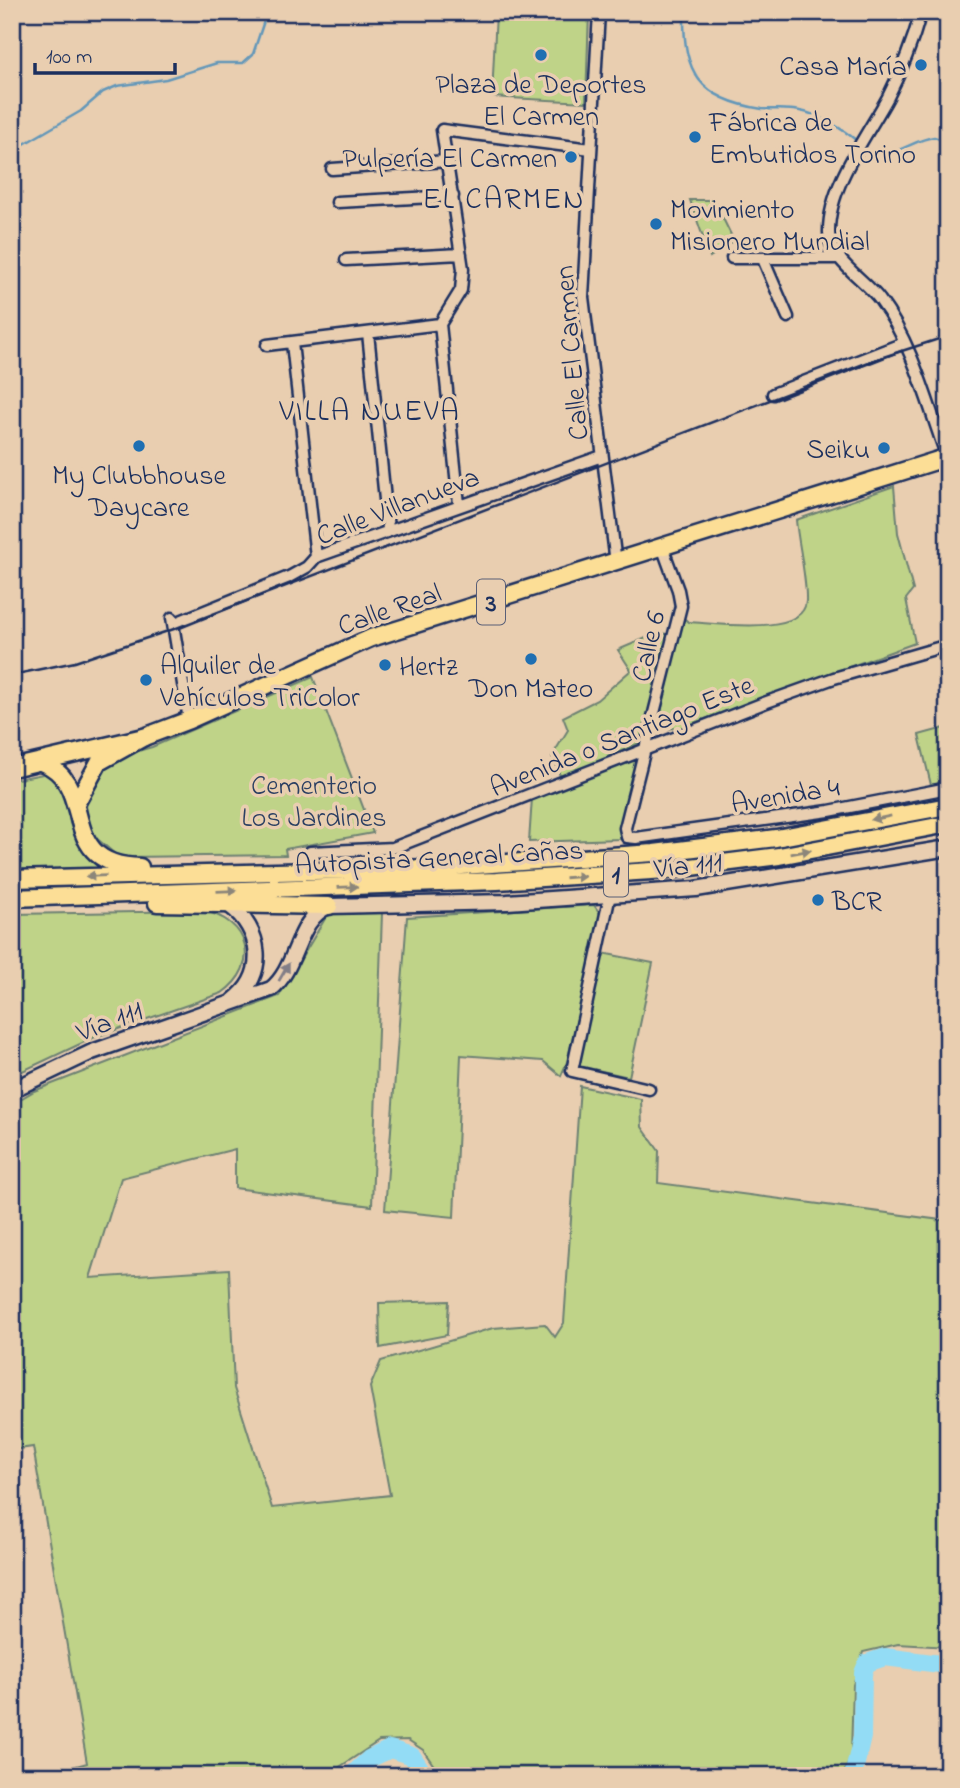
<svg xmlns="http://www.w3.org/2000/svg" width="960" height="1788" viewBox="0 0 960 1788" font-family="'Indie Flower',sans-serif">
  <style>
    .green { fill: #bfd388; stroke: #6d8173; stroke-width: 2 }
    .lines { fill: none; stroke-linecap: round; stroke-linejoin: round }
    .stream { stroke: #6397b9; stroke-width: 2.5 }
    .river { stroke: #93dcf5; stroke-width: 18 }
    .minor-casing { stroke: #1b2f5e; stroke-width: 15 }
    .secondary-casing { stroke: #1b2f5e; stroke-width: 19 }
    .primary-casing { stroke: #1b2f5e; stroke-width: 21 }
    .trunk-casing { stroke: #1b2f5e; stroke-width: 21 }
    .minor { stroke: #e9ceb0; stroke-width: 10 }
    .secondary { stroke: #e9ceb0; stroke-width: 14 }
    .primary { stroke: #fcde96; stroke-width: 16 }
    .trunk { stroke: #fcde96; stroke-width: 16 }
    .rail { stroke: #1b2f5e; stroke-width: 2.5 }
    .oneway { fill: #8c867a }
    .oneway2 { fill: #827e87 }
    .poi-dot { fill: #1f6fb2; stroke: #e9ceb0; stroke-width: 2.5 }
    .labels { text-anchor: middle; stroke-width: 7; stroke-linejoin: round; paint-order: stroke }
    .shield { fill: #e9ceb0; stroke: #595f77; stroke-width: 2 }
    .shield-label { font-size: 26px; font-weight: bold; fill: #1b2f5e }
    .poi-label { font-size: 28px; fill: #1b2f5e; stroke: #e9ceb0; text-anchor: start }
    .street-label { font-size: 28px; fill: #1b2f5e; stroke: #e9ceb0 }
    .park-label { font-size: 28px; fill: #2b3f62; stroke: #e9ceb0 }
    .neighbourhood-label { font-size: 30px; letter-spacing: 2px; fill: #1b2f5e; stroke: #e9ceb0 }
  </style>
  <rect width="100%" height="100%" fill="#e9ceb0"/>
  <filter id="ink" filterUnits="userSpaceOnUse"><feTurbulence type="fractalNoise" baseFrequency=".0143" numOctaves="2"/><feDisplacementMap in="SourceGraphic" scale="14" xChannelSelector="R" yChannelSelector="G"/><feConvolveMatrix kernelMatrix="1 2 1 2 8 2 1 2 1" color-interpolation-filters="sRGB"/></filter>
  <g filter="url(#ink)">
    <path class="green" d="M 496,12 L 589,12 L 586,102 L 492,97 Z
      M 690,200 L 714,200 L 734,241 L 710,257 Z
      M 894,486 L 898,533 L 913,590 L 906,599 L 915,643 L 680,728 L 657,729 L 683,618 L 689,622 C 715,623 804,637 806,601 C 807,579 798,543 796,520 Z
      M 660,632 L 669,635 L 644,741 L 561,778 L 552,756 L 568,730 L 563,717 L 597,700 L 631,670 L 618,650 Z
      M 313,677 L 373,833 L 285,849 L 286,855 L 126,857 L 115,854 L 95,837 L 87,820 L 86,802 L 92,781 L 113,758 L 152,747 Z
      M 948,727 L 948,782 L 931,785 L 919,735 Z
      M 639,753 L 642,756 L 621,839 L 529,842 L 532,798 Z
      M 48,773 L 66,794 L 70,823 L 77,843 L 105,868 L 12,871 L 12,780 Z
      M 594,905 L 601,915 L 567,1062 L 561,1076 L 543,1061 L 461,1055 L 454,1217 L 385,1210 L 407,917 Z
      M 202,911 C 249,919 262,965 222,993 L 95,1037 L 12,1076 L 12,914 Z
      M 329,912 L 382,913 L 372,1206 L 235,1188 L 235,1149 L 121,1178 L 90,1278 L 229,1269 L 234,1388 L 272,1508 L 390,1495 L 370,1387 L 381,1361 L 493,1328 L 545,1324 L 555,1337 L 564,1323 L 580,1086 L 641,1099 L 642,1127 L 659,1151 L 658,1183 L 948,1221 L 948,1647 L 898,1644 L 863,1652 L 853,1685 L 851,1755 L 843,1776 L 441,1776 L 423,1750 L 408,1740 L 379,1741 L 326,1776 L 41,1776 L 87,1763 L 33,1447 L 12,1450 L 12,1104 L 34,1091 L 279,996 Z
      M 602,953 L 653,963 L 629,1077 L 579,1066 Z
      M 449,1301 L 447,1335 L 380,1348 L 379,1303 Z"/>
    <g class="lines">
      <path class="stream" d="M 684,12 C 683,73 699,99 762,109 C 774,110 787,108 800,111 C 818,114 843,129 857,141
        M 862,146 C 885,167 909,140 934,137 L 940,139 L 948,165
        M 12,151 L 81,111 L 103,92 L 117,86 L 166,79 L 217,63 L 243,63 L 253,54 L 267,12"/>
      <path class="river" d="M 351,1776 L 369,1759 L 390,1749 L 412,1756 L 425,1776
        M 853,1776 L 862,1737 L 863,1673 L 867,1663 L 885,1657 L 948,1665"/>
      <defs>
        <path id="minor" d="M 599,12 L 583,297 L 616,563
          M 921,12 C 913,41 902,70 888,97 C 867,136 828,186 829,233 C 830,261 865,279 880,300 C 913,344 928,406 947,457
          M 332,169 L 447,161
          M 337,202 L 453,196
          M 732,258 L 840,258
          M 763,259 L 788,317
          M 346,260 L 461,254
          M 440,324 L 461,290 L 463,269 L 442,130 L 591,149
          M 440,324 L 459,504
          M 368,333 L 388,529
          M 292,343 L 316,557
          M 267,345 L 440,324
          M 773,394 L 904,343
          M 663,549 L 678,590 L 681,606 L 625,828 L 627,837 L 636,838 L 829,811 L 948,788
          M 172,618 L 189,720
          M 173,624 L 289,577 L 307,567 L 316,557 L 602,456
          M 310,852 L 393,848 L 764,703 L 834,678 L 948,645
          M 610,895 L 572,1071 L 649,1089"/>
        <path id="secondary" d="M 229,905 C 262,929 268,975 233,1001
          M 12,1090 L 92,1052 L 271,989 C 298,968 296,919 329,906 L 507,902 L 696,889 L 948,848"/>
        <path id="primary" d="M 12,768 L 144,737 L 189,720 L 371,638 L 948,457"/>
        <path id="trunk" d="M 41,762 C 100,784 53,865 140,867
          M 76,804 L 99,762 L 144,737
          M 12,879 L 432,868 L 654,853 L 776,838 L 948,806
          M 12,898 L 497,881 L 667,870 L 779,856 L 948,824
          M 157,903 L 329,906"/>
      </defs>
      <use href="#minor" class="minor-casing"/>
      <use href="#secondary" class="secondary-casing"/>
      <use href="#primary" class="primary-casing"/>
      <use href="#trunk" class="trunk-casing"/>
      <use href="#minor" class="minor"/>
      <use href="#secondary" class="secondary"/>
      <use href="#primary" class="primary"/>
      <use href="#trunk" class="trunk"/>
      <path class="rail" d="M 12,675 L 75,662 L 174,629 L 874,360 L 948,336"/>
    </g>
    <defs><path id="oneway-solid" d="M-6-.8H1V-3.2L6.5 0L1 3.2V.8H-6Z" transform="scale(1.75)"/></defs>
    <g class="oneway">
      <use href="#oneway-solid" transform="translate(881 818) rotate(169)"/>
      <use href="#oneway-solid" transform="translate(801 852) rotate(-10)"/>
      <use href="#oneway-solid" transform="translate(96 876) rotate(178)"/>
      <use href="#oneway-solid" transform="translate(575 877) rotate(-4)"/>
      <use href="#oneway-solid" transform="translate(348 887) rotate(-2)"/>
      <use href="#oneway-solid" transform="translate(227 891) rotate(-2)"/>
    </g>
    <use class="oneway2" href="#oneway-solid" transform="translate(284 972) rotate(-60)"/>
  </g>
  <g class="poi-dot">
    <circle cx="541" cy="55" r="7"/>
    <circle cx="921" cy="65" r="7"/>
    <circle cx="695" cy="137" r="7"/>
    <circle cx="571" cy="157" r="7"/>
    <circle cx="656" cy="224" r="7"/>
    <circle cx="139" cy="446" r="7"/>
    <circle cx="884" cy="448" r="7"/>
    <circle cx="531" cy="659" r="7"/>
    <circle cx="385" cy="665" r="7"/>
    <circle cx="146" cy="680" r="7"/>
    <circle cx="818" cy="900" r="7"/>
  </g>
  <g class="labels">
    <g class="shield">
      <rect x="477" y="579.5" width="28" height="45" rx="5"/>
      <rect x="604" y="851.5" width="24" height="45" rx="5"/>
    </g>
    <g class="shield-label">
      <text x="491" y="611">3</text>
      <text x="616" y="883">1</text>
    </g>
    <g class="poi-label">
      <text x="907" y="75" text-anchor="end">Casa María</text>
      <text x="541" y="93" text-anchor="middle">Plaza de Deportes<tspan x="541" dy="32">El Carmen</tspan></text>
      <text x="709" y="131">Fábrica de<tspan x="709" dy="32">Embutidos Torino</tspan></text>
      <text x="557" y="167" text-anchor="end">Pulpería El Carmen</text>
      <text x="670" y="218">Movimiento<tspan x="670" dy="32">Misionero Mundial</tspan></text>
      <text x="870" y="458" text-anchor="end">Seiku</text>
      <text x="139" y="484" text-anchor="middle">My Clubbhouse<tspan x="139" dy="32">Daycare</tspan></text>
      <text x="160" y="674">Alquiler de<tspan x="160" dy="32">Vehículos TriColor</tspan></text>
      <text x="399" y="675">Hertz</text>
      <text x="531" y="697" text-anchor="middle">Don Mateo</text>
      <text x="832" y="910">BCR</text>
    </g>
    <g class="street-label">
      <text transform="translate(570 353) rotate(-95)" y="10">Calle El Carmen</text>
      <text transform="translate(397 505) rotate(-21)" y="10">Calle Villanueva</text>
      <text transform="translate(389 608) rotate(-19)" y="10">Calle Real</text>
      <text transform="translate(647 646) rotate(-77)" y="10">Calle 6</text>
      <text transform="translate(621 735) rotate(-22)" y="10">Avenida 0 Santiago Este</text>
      <text transform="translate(785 794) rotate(-9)" y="10">Avenida 4</text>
      <text transform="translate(439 856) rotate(-3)" y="10">Autopista General Cañas</text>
      <text transform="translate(688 864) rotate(-6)" y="10">Vía 111</text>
      <text transform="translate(109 1020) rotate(-21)" y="10">Vía 111</text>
    </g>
    <g class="park-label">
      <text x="314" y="794">Cementerio<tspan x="314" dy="32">Los Jardines</tspan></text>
    </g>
    <g class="neighbourhood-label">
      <text x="504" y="208">EL CARMEN</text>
      <text x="370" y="420">VILLA NUEVA</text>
    </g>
  </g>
  <rect width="960" height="1788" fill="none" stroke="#e9ceb0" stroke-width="42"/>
  <rect x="21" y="21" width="918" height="1746" fill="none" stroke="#1b2f5e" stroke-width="2.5" filter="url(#ink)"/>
  <path d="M35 63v10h140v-10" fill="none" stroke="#1b2f5e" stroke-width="3.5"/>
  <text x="46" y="63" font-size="21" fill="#1b2f5e" stroke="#e9ceb0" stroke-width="5" paint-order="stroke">100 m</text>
</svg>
